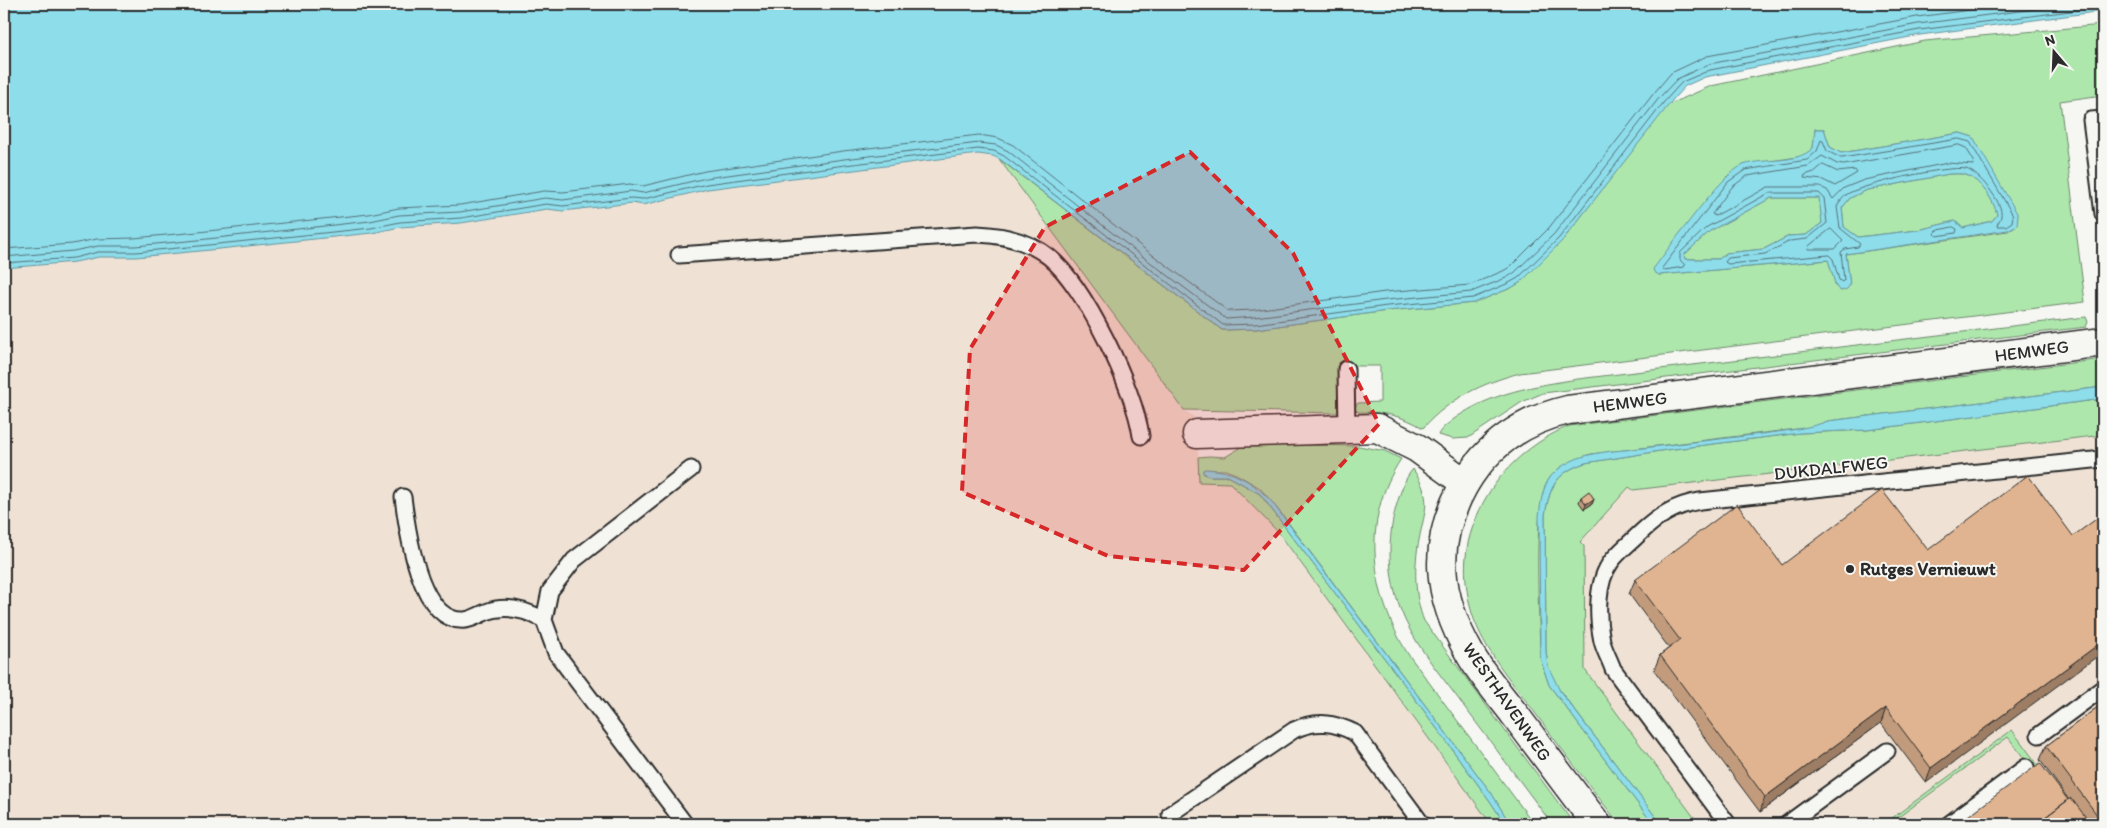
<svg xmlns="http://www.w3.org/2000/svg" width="2107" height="828" viewBox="0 0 2107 828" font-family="Itim,sans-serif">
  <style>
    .built { fill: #efe2d5 }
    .green { fill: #aee7ac; stroke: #6c896c; fill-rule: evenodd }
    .water { fill: #8eddeb; stroke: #66969e; fill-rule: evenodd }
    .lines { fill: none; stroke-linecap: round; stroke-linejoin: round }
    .shore { stroke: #537278; stroke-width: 1 }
    .service-casing { stroke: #2b2b2b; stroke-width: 19 }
    .minor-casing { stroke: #2b2b2b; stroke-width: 31 }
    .tertiary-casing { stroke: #2b2b2b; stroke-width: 31 }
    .service { stroke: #f6f6f2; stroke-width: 15 }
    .minor { stroke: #f6f6f2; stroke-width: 28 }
    .tertiary { stroke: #f6f6f2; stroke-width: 28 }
    .wall { fill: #c19b7c; stroke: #2b2b2b }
    .shaded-wall { fill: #9d7e65; stroke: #2b2b2b }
    .building { fill: #e0b490; stroke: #2b2b2b }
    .marked { fill: #d62828; fill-opacity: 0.2; stroke: #d62828; stroke-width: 4; stroke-dasharray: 10 6; stroke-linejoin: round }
    .poi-dot { fill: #2b2b2b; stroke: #f6f6f2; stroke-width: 2 }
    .labels { text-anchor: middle; stroke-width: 4; stroke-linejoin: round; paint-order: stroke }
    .street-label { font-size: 18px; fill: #2b2b2b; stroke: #f6f6f2 }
    .poi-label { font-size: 18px; font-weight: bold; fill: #2b2b2b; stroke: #f6f6f2; text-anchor: start }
  </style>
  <rect width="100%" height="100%" fill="#f6f6f2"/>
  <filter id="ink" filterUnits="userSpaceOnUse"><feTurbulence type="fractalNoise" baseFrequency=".02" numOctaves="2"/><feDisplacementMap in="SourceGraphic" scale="10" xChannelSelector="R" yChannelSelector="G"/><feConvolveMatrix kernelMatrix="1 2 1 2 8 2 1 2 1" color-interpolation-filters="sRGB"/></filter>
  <g filter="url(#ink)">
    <path class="built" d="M 978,154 L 993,156 L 1001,160 L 1131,262 L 1184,410 L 1197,419 L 1199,482 L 1230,483 L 1279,533 L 1491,824 L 4,824 L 4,268 L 75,262 L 99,257 L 136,257 L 372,233 L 400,227 L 483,220 L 547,209 L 563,211 L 632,203 L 643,205 L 708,189 Z
      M 2103,359 L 2103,824 L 1619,824 L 1502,669 L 1479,629 L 1471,608 L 1467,586 L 1465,562 L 1468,539 L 1477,516 L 1489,492 L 1511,465 L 1537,443 L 1561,429 L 1569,426 Z"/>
    <path class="green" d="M 2103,25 L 2103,95 L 2060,101 L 2085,302 L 1520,373 C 1482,383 1449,399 1423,428 C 1402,415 1382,412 1358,412 L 1354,408 L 1358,403 L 1380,402 L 1380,366 L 1338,366 L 1338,413 L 1184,410 L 999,159 L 1222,330 L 1256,329 L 1387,311 L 1474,303 L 1511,288 L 1521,282 L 1562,241 L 1668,105 L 1711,86 L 1925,41 ZM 1815,129 L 1824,129 L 1830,147 L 1841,153 L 1960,133 L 1973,137 L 2017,225 L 2008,231 L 1846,254 L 1850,285 L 1841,291 L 1836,287 L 1829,260 L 1659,275 L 1743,165 L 1805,156 L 1813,148 Z
      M 1949,174 C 1954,174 1961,173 1966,175 C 1979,179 1995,201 1997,215 L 1992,221 L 1963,228 L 1955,221 L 1918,230 L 1858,237 L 1844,227 L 1842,208 L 1850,198 L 1867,190 Z
      M 1771,198 L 1820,198 L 1822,223 L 1806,235 L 1789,236 L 1764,249 L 1726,253 L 1719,259 L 1685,259 L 1684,255 L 1710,231 Z
      M 2086,317 L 2088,322 L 2086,327 L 1543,393 L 1522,402 L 1468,438 L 1453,439 L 1438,435 C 1441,428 1448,424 1454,419 C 1492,392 1534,386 1578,379 Z
      M 2103,359 L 2103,387 L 1828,421 L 1813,427 L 1591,454 C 1576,460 1559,464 1549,479 C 1531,506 1540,621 1540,658 L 1549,685 L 1653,824 L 1619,824 C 1589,785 1559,746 1530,706 C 1507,676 1479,643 1470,606 C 1461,566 1465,539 1483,503 C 1501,469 1533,441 1569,426 Z
      M 2103,399 L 2103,435 L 1633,490 L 1629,487 L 1580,542 L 1584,546 L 1585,670 L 1699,824 L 1661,824 L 1555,684 L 1548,666 L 1546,652 L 1545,515 C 1550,486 1556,473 1585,463 L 1666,450 L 1800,433 L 1867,430 Z
      M 1247,444 L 1359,446 L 1385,451 L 1401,459 C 1360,520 1371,595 1408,654 L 1534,824 L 1510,824 L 1492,794 L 1407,681 L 1284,517 L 1260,488 L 1236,474 L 1225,470 L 1203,470 L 1204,474 L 1209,476 L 1228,476 L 1260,494 L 1416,700 L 1490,801 L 1505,824 L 1491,824 L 1279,533 L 1230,483 L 1199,482 L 1198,457 L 1209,456 L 1225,457 Z
      M 1413,469 C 1433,500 1425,508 1419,540 C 1414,566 1414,596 1424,621 L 1574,824 L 1552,824 C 1520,782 1489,739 1457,697 C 1436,669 1412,641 1400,608 C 1388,577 1387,539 1396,507 C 1400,494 1404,479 1413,469 Z
      M 2012,730 L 2082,824 L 2036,774 L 2008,737 L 1889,824 L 1884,824 Z"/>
    <path class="water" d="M 4,4 L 2103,4 L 2103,11 L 1920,35 L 1705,77 L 1685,86 L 1675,97 L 1562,241 L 1521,282 L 1511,288 L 1474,303 L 1387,311 L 1256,329 L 1226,330 L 1222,330 L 1001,160 L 993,156 L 978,154 L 708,189 L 643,205 L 632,203 L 563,211 L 547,209 L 461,223 L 400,227 L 372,233 L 200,251 L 136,257 L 99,257 L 75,262 L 4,268 Z
      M 1815,129 L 1824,129 L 1830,147 L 1841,153 L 1960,133 L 1973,137 L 2018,215 L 2017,225 L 2008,230 L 1846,254 L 1850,285 L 1847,289 L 1841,291 L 1836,287 L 1828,260 L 1659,275 L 1654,272 L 1653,269 C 1671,246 1721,174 1743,165 C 1766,157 1795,165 1813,148 ZM 1949,174 C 1954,174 1961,173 1966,175 C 1979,179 1995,201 1997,215 L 1992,221 L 1963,228 L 1955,221 L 1918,230 L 1858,237 L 1844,227 L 1842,208 L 1850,198 L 1867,190 ZM 1771,198 L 1819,198 L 1822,223 L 1806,235 L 1789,236 L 1764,249 L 1726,253 L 1719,259 L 1685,259 L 1684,255 L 1710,231 Z
      M 2103,387 L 2103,399 L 1867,430 L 1800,433 L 1666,450 L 1585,463 C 1556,473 1550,486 1545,515 L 1546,652 L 1548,666 L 1560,691 L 1661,824 L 1653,824 L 1549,685 L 1540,658 L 1539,516 C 1541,499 1543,482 1556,471 C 1580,450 1614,452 1643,448 C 1683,443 1722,439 1761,434 C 1784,431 1807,429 1828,421 Z
      M 1205,469 C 1233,470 1253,481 1272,502 L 1492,794 L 1510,824 L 1505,824 L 1490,801 L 1416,700 L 1260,494 L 1228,476 L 1209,476 L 1203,473 L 1203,470 Z"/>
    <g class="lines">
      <path class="shore" d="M 1959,139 L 1970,142 L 2013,215 L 2012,222 L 2006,226 L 1997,226 C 1997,222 2001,220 2001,216 C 2004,203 1978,172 1966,169 C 1948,165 1866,184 1849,193 C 1844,196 1839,202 1837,207 L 1840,228 L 1860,244 L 1858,247 L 1845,249 L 1841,252 L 1844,280 L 1842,282 L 1839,280 L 1833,259 L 1829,255 L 1728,264 L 1725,262 L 1728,258 L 1765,254 L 1790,241 L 1807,239 L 1827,223 L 1824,198 L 1819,193 L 1769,193 L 1707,227 L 1680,253 L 1680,260 L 1685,265 L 1684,267 L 1664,270 L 1662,268 L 1728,182 L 1745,170 L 1807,160 L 1817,151 L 1821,140 L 1823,141 L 1827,151 L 1841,158 Z
        M 1959,145 L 1966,148 L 1974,161 L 1973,165 L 1948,163 L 1864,180 L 1844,188 L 1833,199 L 1827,190 L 1820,187 L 1768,187 L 1715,216 L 1712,214 L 1732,187 L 1747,176 L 1808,166 L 1822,156 L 1837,164 L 1843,165 Z
        M 1823,165 L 1838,172 L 1855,170 L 1857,173 L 1835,186 L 1823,180 L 1804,178 L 1805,175 L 1814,172 Z
        M 1953,227 L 1957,229 L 1956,233 L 1937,236 L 1934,234 L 1936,231 Z
        M 1831,229 L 1843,241 L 1835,249 L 1808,249 L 1809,246 Z
        M 4,249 L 72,244 L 97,239 L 134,238 L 198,232 L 369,214 L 399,208 L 460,205 L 544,191 L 563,192 L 630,184 L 643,186 L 705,171 L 843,151 L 979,135 L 998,138 L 1013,145 L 1142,247 L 1228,311 L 1254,310 L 1385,292 L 1470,285 L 1503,271 L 1510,267 L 1548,229 L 1654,93 L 1671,73 L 1707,56 L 1917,17 L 2016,4
        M 4,257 L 73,251 L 98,246 L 135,246 L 198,240 L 370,221 L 399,215 L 460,212 L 545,198 L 563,200 L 631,191 L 643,193 L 706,178 L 844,159 L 979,143 L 996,145 L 1008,151 L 1138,253 L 1226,319 L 1255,317 L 1386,300 L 1471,292 L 1506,278 L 1514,273 L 1554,234 L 1659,98 L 1677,79 L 1709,64 L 1918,24 L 2075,4
        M 4,263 L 74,258 L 98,252 L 136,252 L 199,246 L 371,228 L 400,222 L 461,218 L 546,204 L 563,206 L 631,198 L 643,199 L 707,184 L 845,165 L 978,149 L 994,151 L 1004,156 L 1223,325 L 1255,324 L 1387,306 L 1473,298 L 1509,283 L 1518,278 L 1559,238 L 1664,102 L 1682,82 L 1710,70 L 1919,30 L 2103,7"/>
      <defs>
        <path id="service" d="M 2103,119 L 2091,120 L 2103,214
          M 679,255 L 977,234 C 1003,235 1028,240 1049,257 C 1085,286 1135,390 1141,436
          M 1346,369 L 1347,429
          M 403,497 C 407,529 419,624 465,620 C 473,619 479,615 486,612 C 506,604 526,610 544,620
          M 2039,735 L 2103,688
          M 1170,814 L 1294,730 C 1316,720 1334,722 1355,733 L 1422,824
          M 685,824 L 556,653 L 544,620 L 550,591 L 574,560 L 691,469
          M 1728,824 L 1613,669 C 1610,660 1604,650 1602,641 C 1597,617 1596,582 1611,562 C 1618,552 1629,544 1638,535 C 1657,517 1674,505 1700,501 L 2103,459
          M 1787,824 L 1887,751
          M 1949,824 L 2026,767"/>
        <path id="minor" d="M 1197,434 L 1377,428 L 1417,448 L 1465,483"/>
        <g id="tertiary">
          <path id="s1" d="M 1597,824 C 1569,788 1542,751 1515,715 C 1500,695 1482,675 1470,654 C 1437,596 1431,544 1464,485 C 1487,445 1524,420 1568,410 L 2103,342"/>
        </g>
      </defs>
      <use href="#service" class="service-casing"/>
      <use href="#minor" class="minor-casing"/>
      <use href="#tertiary" class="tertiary-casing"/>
      <use href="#service" class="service"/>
      <use href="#minor" class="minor"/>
      <use href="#tertiary" class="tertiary"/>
    </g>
    <path class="wall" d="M 1581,497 L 1594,499 L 1592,504 L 1584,509 L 1579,502 Z
      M 2073,536 L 1926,783 L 1881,723 L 1760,812 L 1654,670 L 1660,655 L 1669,648 L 1629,594 L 1635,580 Z
      M 2103,703 L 2103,824 L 1957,824 L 2069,800 L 2040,760 L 2046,746 Z"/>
    <path class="shaded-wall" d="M 1594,499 L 1592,504 L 1584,509 L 1586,504 Z
      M 2103,641 L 2103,652 L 1926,783 L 1931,768 Z
      M 1886,708 L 1881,723 L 1760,812 L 1765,797 Z"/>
    <path class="building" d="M 2028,475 L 2073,536 L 2103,514 L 2103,641 L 1931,768 L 1886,708 L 1765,797 L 1660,655 L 1680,640 L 1635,580 L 1737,504 L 1782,565 L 1882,490 L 1928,550 Z
      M 1589,491 L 1594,499 L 1586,504 L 1581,497 Z
      M 2103,703 L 2103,823 L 2046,746 Z
      M 2040,763 L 2068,800 L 2036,824 L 1957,824 Z
      M 2071,798 L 2091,824 L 2036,824 Z"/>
  </g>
  <path class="marked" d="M 1190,152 L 1293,253 L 1379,424 L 1244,570 L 1108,556 L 962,492 L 970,349 L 1045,227 Z"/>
  <circle class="poi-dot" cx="1850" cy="569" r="5"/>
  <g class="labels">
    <g class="street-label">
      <text dy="6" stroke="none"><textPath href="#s1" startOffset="990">HEMWEG</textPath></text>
      <text dy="6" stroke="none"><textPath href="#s1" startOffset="585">HEMWEG</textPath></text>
      <text transform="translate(1831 468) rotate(-6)" y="6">DUKDALFWEG</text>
      <text transform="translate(1507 702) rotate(55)" y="6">WESTHAVENWEG</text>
    </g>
    <g class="poi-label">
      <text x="1860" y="575">Rutges Vernieuwt</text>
    </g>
  </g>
  <rect width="2107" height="828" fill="none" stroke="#f6f6f2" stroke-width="20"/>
  <rect x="10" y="10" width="2087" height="808" fill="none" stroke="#2b2b2b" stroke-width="2" filter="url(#ink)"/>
  <g transform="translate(2054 52) rotate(341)" stroke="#f6f6f2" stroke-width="4" paint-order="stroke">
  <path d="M0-4L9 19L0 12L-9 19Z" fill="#2b2b2b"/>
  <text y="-8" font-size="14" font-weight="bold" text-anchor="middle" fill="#2b2b2b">N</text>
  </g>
</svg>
